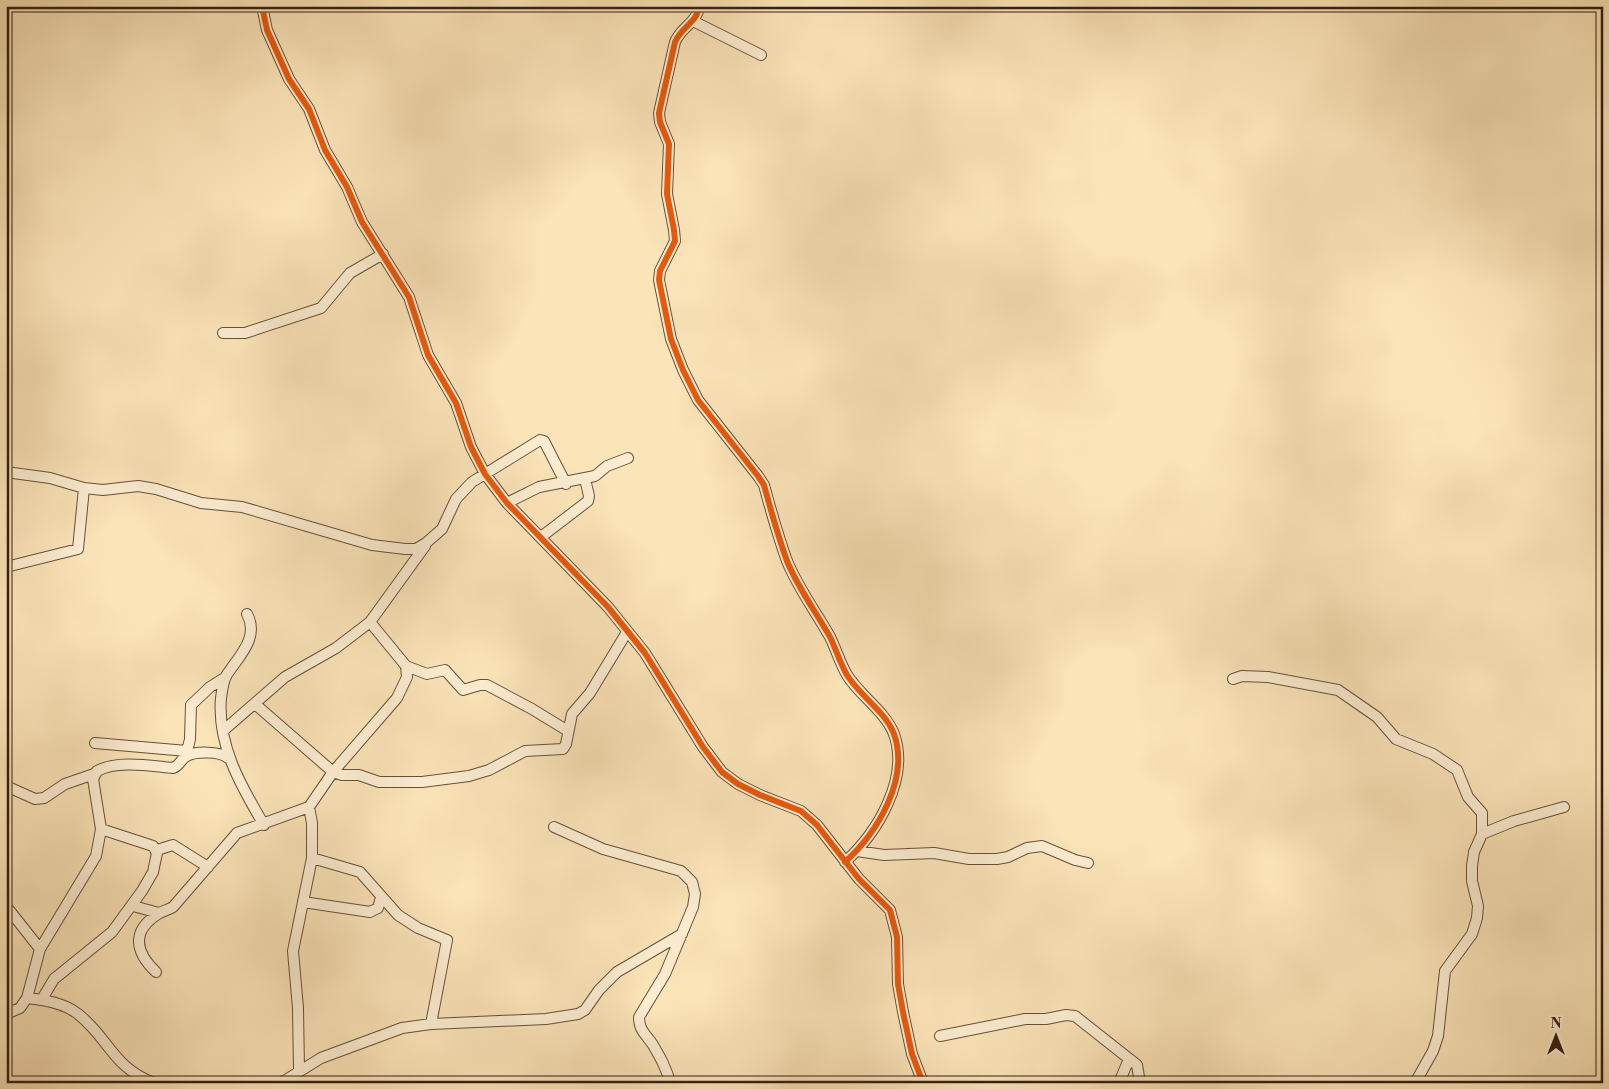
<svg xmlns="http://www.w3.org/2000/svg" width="1609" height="1089" viewBox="0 0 1609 1089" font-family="'Libre Bodoni',serif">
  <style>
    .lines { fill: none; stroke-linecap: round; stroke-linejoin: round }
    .minor-casing { stroke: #66503c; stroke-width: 12 }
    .minor { stroke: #fcedd1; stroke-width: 10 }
    .cycleway-casing { stroke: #fcedd1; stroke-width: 9 }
    .cycleway { stroke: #e8590c; stroke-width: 6 }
  </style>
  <rect width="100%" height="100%" fill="#fbe4b8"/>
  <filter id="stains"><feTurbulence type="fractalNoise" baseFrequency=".004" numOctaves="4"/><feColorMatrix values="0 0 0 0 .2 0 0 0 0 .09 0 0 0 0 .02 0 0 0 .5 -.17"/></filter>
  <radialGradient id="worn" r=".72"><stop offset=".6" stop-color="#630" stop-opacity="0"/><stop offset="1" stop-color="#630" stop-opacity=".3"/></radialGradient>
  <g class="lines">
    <defs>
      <path id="minor" d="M 262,6 L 267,30 L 289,79 L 309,109 L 325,150 L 347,187 L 362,222 L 409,297 L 428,355 L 456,403 L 471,447 L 485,474 L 507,503 L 608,607 L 645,653 L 703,747 L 722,772 L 738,784 L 760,795 L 801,811 L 817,825 L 859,879 L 890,910 L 897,937 L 898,984 L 903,1012 L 912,1054 L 923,1083
        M 699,6 C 698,22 681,27 675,42 L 659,113 L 660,122 L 669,144 L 667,194 L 674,230 L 675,241 L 660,271 L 659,280 L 671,339 L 683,370 L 698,400 L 758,476 L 764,485 C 771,511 778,536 787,561 C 798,588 816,612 830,637 C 836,649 840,663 847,675 C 860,696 885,711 894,734 C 910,779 877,833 845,862
        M 693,21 L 761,55
        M 223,333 L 245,333 L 321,308 L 350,273 L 383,254
        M 6,472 L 50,478 L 84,488 L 103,490 L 138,486 L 156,489 L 201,503 L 242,507 L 372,545 L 405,549 L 416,549 L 426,543 L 442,529 L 456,499 L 472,482 L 540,440 L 544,441 L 566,484
        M 507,503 L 539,487 L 595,476 L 607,466 L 628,458
        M 541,537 L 588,501 L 589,496 L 585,479
        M 6,567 L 78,549 L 84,488
        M 247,614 C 260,638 238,657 226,676 C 223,682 222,692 221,698 C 217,745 241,786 264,825
        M 406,666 L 427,674 L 445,670 L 463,690 L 480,685 L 487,685 L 532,709 L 568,731
        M 1233,679 L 1242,676 L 1268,677 L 1338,690 L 1377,717 L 1396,739 L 1433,754 L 1457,770 L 1468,797 L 1482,813 L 1482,834
        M 255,704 L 333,772 L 342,775 L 359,775 L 379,782 L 422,782 L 469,776 L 489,770 L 525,751 L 563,749 L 566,744 L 572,714 L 590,693 L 627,632
        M 224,730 L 285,677 L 336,648 L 370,622 L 425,546
        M 95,743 L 187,751
        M 186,756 L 190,739 L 191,705 L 210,687 L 226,677
        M 6,786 L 35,799 L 44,798 L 65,784 L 94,774
        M 554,827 L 603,849 L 681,871 L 692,882 L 695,894 L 693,907 L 665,974 L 639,1017 C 639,1031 646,1034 653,1045 C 660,1057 667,1069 670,1083
        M 157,850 L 173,845 L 208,867
        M 857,851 L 884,855 L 934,853 L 969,859 L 997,859 L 1008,857 L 1027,848 L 1042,846 L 1075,860 L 1088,863
        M 312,858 L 360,872 L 398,915 L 418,928 L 447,940 L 431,1024
        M 303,902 L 370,912 L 378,908 L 381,897
        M 6,906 L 40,949
        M 133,906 L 159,913
        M 156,972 C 135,952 131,931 158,914 C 162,911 168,910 173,907 L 237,833 L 309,807 L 333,772 L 397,698 L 407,677 L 406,666 L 370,622
        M 27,998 C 45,1000 64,1003 78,1014 C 109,1038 112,1067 154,1083
        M 42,999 L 54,979 L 112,932 L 142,891 L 153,872 L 157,853 L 153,846 L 101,829
        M 6,1014 L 20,1008 L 27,998 L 40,949 L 96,856 L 101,829 L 93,779 L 97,771 C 118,760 150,766 173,768 C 179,766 180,761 185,757 C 194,751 220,751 228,758
        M 940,1036 L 1025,1019 L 1046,1019 L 1066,1015 L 1075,1016 L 1137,1065 L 1140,1083
        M 299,1070 L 298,1008 L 293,951 L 312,858 L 312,823 L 309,807
        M 281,1083 L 321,1058 L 402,1028 L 431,1024 L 546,1019 L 578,1014 L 585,1010 L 599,990 L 617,972 L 682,934
        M 1119,1083 L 1129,1059
        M 1415,1083 L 1433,1051 L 1438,1036 L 1445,971 L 1472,934 L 1477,918 L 1478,906 L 1472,881 L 1472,866 L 1474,852 L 1482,834 L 1514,821 L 1564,807"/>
    </defs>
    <use href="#minor" class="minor-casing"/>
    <use href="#minor" class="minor"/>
    <defs>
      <path id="cycleway" d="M 262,6 L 267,30 L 289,79 L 309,109 L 325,150 L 347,187 L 362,222 L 409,297 L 428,355 L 456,403 L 471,447 L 485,474 L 507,503 L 608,607 L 645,653 L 703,747 L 722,772 L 738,784 L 760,795 L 801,811 L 817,825 L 859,879 L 890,910 L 897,937 L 898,984 L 903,1012 L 912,1054 L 923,1083
        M 699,6 C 698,22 681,27 675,42 L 659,113 L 660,122 L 669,144 L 667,194 L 674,230 L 675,241 L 660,271 L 659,280 L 671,339 L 683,370 L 698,400 L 758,476 L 764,485 C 771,511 778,536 787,561 C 798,588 816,612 830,637 C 836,649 840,663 847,675 C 860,696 885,711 894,734 C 910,779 877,833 845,862"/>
    </defs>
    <use href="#cycleway" class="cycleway-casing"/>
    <use href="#cycleway" class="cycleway"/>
  </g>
  <rect width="1609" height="1089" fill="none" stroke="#fbe4b8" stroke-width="25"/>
  <rect x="8" y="8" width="1594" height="1074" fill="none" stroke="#351f13" stroke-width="2.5"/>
  <rect x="12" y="12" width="1584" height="1064" fill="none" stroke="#351f13"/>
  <g transform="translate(1556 1036)" stroke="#fcedd1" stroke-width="4" paint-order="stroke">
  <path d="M0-4L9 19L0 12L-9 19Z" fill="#351f13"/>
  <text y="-8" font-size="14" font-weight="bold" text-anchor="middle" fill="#351f13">N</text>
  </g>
  <rect width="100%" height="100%" filter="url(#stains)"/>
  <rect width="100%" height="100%" fill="url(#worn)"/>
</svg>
